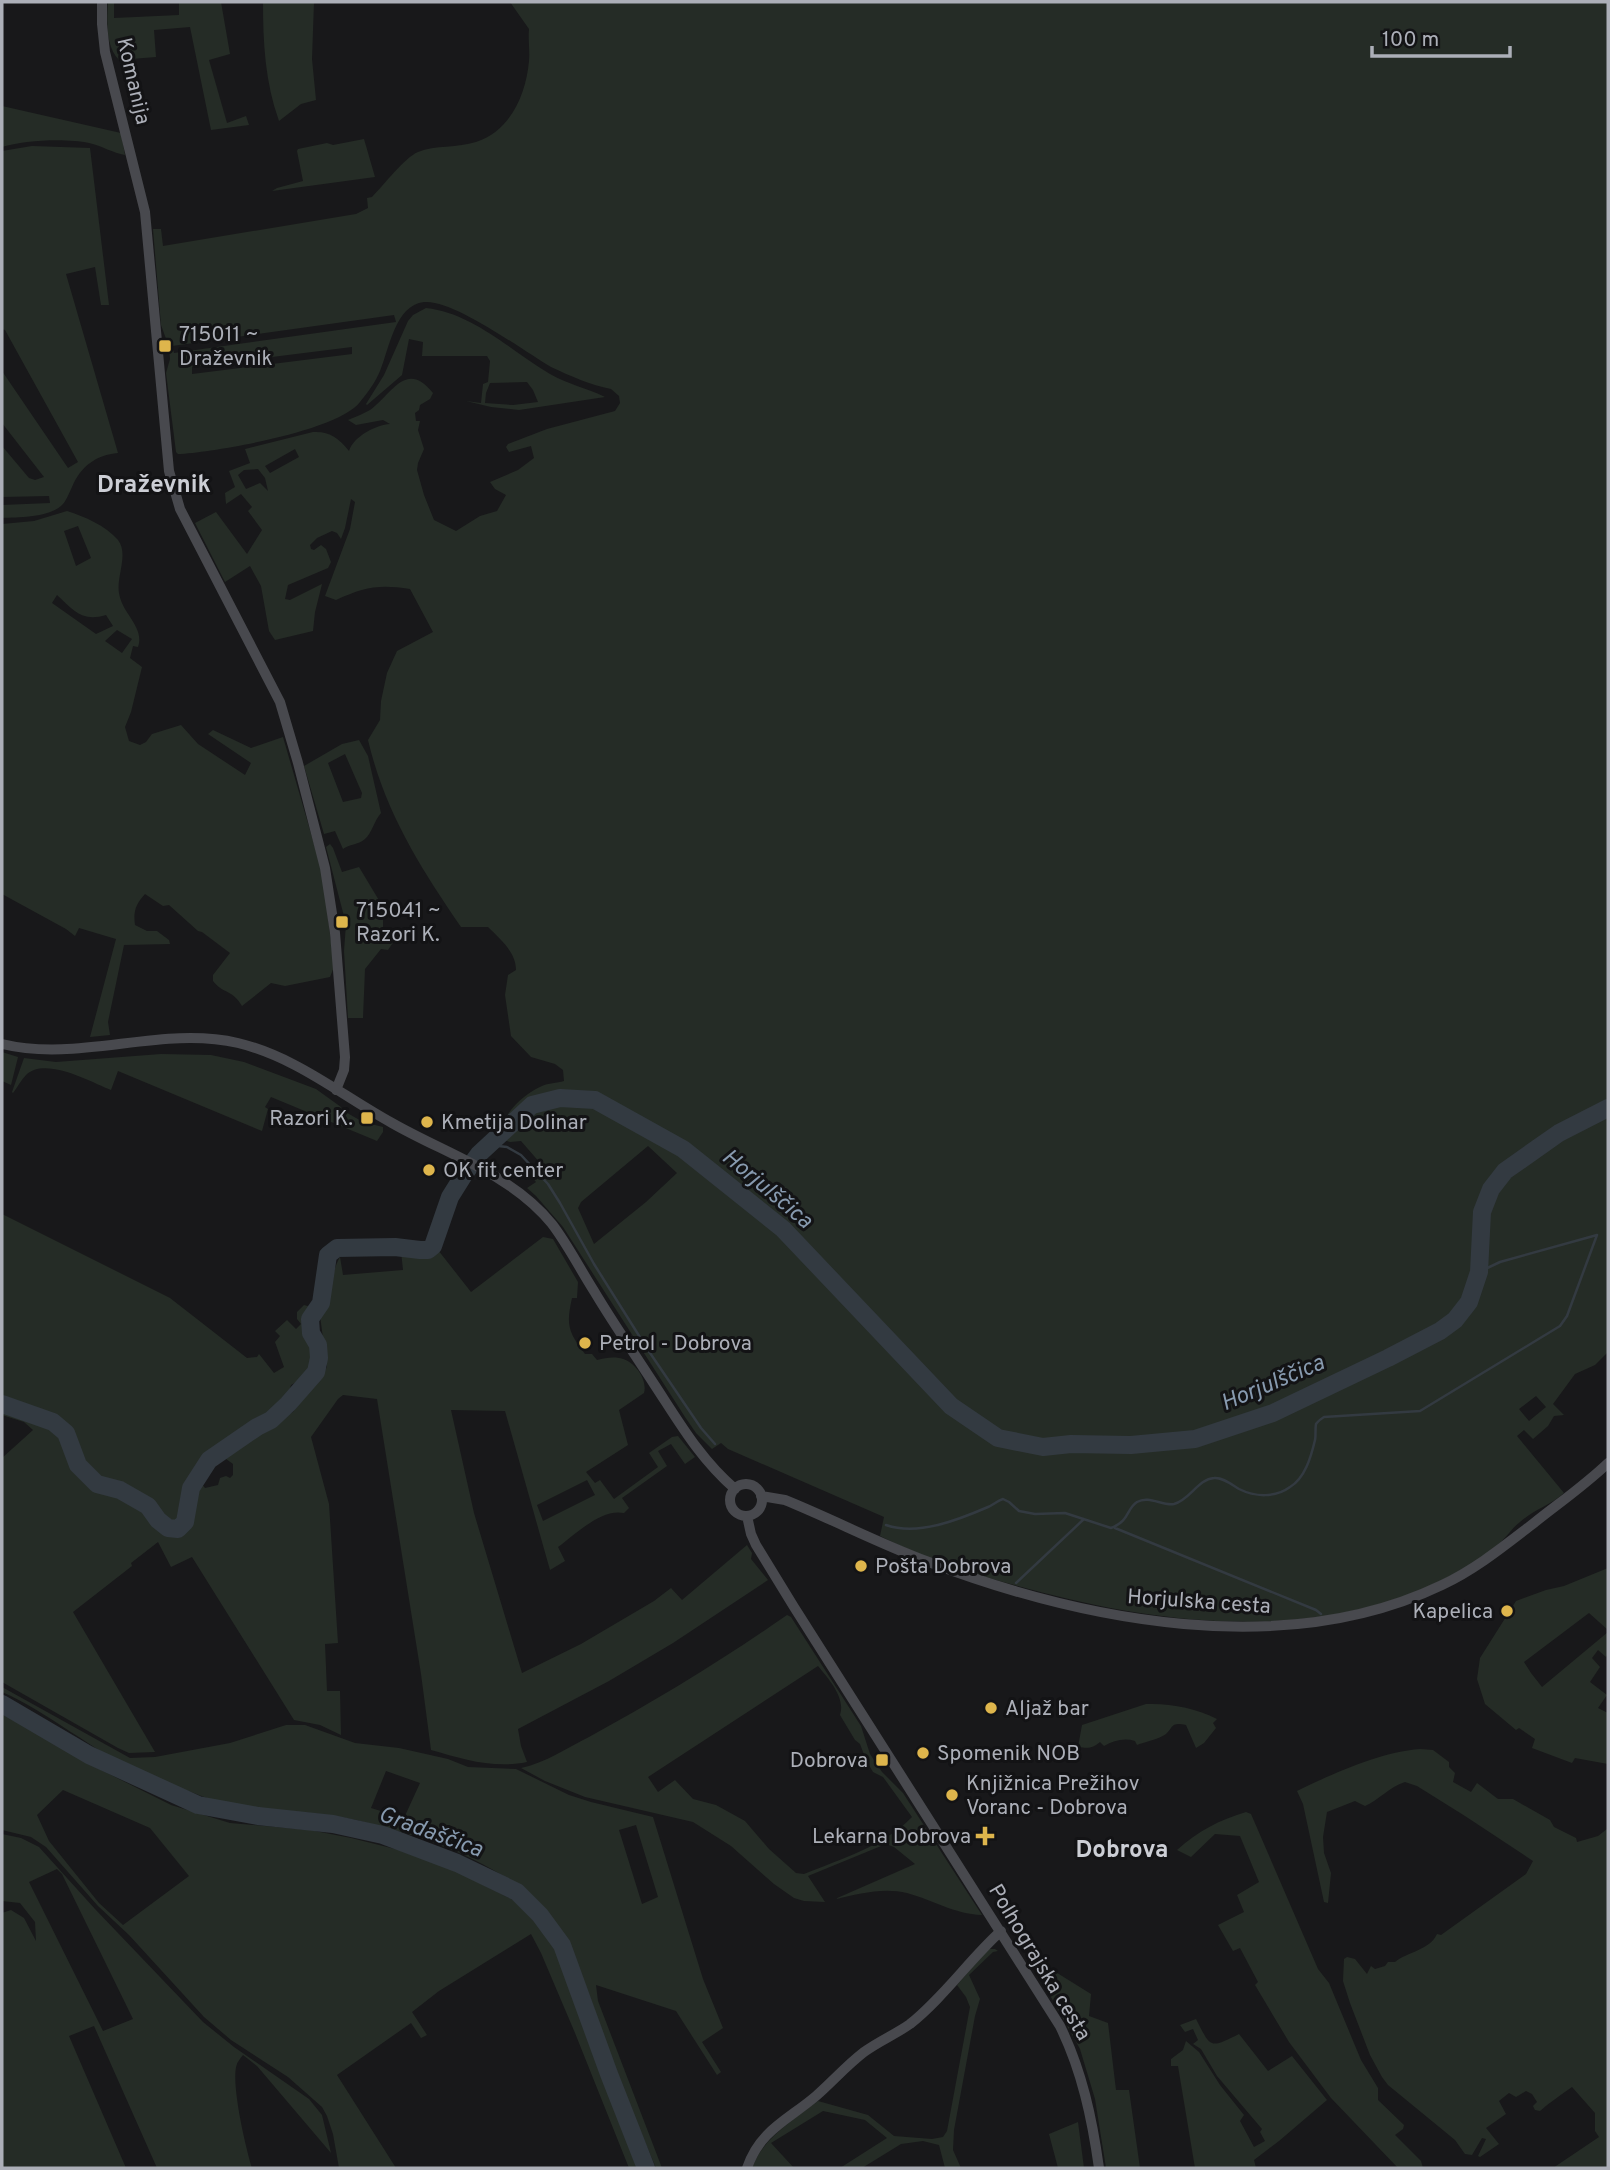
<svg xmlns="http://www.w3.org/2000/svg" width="1610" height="2170" viewBox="0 0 1610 2170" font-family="Overpass,sans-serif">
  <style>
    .green { fill: #252c26; fill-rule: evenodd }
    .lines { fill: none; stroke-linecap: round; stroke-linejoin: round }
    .stream { stroke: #333a41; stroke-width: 2.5 }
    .river { stroke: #333a41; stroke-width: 18 }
    .secondary { stroke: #48494e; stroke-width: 10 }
    .poi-dot { fill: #deb54c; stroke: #131315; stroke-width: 2.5 }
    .labels { text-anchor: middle; stroke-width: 6; stroke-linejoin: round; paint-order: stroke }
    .street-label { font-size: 21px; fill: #acafb8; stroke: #131315 }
    .poi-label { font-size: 21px; fill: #acafb8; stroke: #131315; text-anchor: start }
    .water-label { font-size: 23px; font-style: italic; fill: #879aaf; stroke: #131315 }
    .quarter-label { font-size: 24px; font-weight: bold; fill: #ccced5; stroke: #131315 }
  </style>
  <rect width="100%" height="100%" fill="#18181a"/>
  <path class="green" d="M 108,2 L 114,2 L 114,18 L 179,15 L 179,2 L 221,2 L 230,54 L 209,60 L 227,123 L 246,116 L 249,125 L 211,130 L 190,27 L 154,30 L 156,57 L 119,60 C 105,46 107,20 108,2 Z
    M 263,2 L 314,2 L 312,59 L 316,100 L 301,104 L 279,121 C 265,82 263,42 263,2 Z
    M 510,2 L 1608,2 L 1608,1352 L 1595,1365 L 1575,1374 L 1553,1404 L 1564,1415 L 1554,1416 L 1548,1426 L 1533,1439 L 1524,1430 L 1517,1436 L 1564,1493 C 1551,1505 1533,1510 1520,1522 C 1513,1527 1508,1535 1502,1541 C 1479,1562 1448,1578 1420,1590 C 1296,1641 1155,1623 1029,1589 C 979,1576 927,1560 880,1536 L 884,1517 L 728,1449 L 721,1443 L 712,1449 L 696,1433 L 685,1417 L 563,1227 L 536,1196 L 527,1188 L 536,1182 L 531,1176 L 536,1175 L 541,1164 L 521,1141 L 510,1142 L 504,1140 C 494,1120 524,1093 542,1086 C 548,1083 557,1083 564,1081 L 563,1070 L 555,1064 L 531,1057 L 511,1036 L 505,995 L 508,975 L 516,970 C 516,952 500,939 488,927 L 461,927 C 420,867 385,812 368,740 L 380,720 L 381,701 L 387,673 L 397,651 L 433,632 L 410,589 C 379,584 364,587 336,600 L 325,596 L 350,529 L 355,502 L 351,499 L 345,528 L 341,539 L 337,533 L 332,531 L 317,538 L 310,545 L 311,549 L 314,550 L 321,545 L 326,549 L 331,562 L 328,568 L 288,585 L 285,599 L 290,600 L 322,584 L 315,612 L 313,631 L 275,640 L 269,631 L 261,586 L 250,566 L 225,582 L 195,523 L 216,512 L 247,554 L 262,530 L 248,511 L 252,507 L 241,494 L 226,504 L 225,493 L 235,487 L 229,471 L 250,463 L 245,449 L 313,432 C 329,431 339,438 349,451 C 354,436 376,425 390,424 L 383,420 L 356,425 L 348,420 C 355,417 363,414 370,410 C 392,394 406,359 433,393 L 430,399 L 420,405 L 419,410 L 415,413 L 416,421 L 420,421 L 418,430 L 424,449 L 418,463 L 417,470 L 424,495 L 434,520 L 456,531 L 480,516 L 497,511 L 506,495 L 495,489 L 490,482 L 518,470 L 534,458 L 531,446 L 509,452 L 506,447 L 508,444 L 547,429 L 615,411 L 620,403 L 619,396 L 611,389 C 591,385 570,376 551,367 C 523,351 454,299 424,302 C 395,305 389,350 380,371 C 375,383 368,392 360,402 C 338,431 216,452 178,454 L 176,452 L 166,373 L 170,359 L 169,347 L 161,325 L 153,229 L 161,229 L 163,246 L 356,214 L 368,208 L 367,198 L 372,197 C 384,185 404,158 418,152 C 435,145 458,148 476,142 C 510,131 526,95 529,61 C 530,51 528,40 529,29 ZM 394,315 L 396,322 L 174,353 L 172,346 ZM 352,347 L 352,354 L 192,374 L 192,367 ZM 295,449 L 299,457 L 270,473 L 265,466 ZM 258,469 L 265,478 L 268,491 L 260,483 L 246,489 L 238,475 L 244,470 ZM 648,1146 L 677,1173 L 646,1202 L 594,1244 L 578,1208 L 581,1202 ZM 1536,1396 L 1546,1407 L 1529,1421 L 1519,1409 Z
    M 2,106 L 121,133 L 125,155 C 113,153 102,146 89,143 C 66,138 24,140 2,147 Z
    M 364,139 L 375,177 L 272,191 L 277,188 L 303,181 L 297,151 L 298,149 L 327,143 L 333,145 Z
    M 32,146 L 90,148 L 109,305 L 101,305 L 95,267 L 66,274 L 118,453 C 96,455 81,466 72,487 C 69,493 66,502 61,506 C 46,518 20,517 2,518 L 2,505 L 50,503 L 49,496 L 2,497 L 2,446 L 29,478 L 35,480 L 44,477 L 2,423 L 2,371 L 68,468 L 78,462 L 5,330 L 2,329 L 2,151 Z
    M 426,308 C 473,313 511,351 550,374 C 567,384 587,388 605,397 L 519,410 L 491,407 L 466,401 L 481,403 L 483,384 L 488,382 L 490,361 L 487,356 L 422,356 L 423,342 L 409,339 L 402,375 L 367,405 L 366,404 L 384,375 L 408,321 L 413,315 ZM 527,382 L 533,390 L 538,402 L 513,405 L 485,403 L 486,393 L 490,383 Z
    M 67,511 C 85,517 105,525 118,540 C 129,554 116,577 119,593 C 122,614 145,627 138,647 L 133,646 L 130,658 L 142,667 L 131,712 L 125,727 L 129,741 L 140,745 L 146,742 L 152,734 L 181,725 L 198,744 L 245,775 L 251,763 L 208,734 L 213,730 L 251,748 L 283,737 L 323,875 L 334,967 L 330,977 L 285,986 L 271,983 L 242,1006 C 232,989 223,994 213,981 L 213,975 L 230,953 L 202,932 L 198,931 L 169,905 L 163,906 L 145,894 C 136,904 133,911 135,925 L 147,931 L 157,931 L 169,940 L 170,944 L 124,945 L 108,1022 L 110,1035 L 90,1037 L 116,939 L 79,928 L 75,936 L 66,929 L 2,894 L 2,524 L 34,521 ZM 78,526 L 91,558 L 76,566 L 64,531 ZM 57,595 C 74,611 82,622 106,615 L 113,626 L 96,634 L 52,603 ZM 117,630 L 132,639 L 122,653 L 105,641 Z
    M 359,740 L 368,756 L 381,813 C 374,821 372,833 365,839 C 358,845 349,844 343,849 L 335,831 L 324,834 L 304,766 L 342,744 ZM 345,754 L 362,793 L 361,798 L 343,802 L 328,763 Z
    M 330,844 L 333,848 L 342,872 L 359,867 L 383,907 L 383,931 L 389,932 L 394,941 L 388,950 L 381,949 L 365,969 L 363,1018 L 348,1018 L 344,951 L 346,924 L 326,847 Z
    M 2,1052 L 18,1057 L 11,1085 L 2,1081 Z
    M 161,1054 L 211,1055 L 244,1062 L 316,1089 L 341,1107 L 342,1110 L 363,1122 L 383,1127 L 383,1132 L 377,1141 L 271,1097 L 265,1107 L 268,1109 L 262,1131 L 118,1071 L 111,1090 C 91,1082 45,1056 26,1075 C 21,1080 17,1088 13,1093 L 12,1092 L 24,1058 L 56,1062 Z
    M 2,1214 L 170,1298 L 247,1358 L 257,1357 L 259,1354 L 274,1373 L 284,1367 L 275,1342 L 280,1336 L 275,1331 L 287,1320 L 296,1329 L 301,1324 L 297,1319 L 297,1312 L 304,1305 L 311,1307 L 307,1323 L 308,1334 L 314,1343 L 313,1367 L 308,1376 L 291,1385 L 288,1396 L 273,1415 L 275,1422 L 293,1412 L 327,1367 L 320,1316 C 332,1300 329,1276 340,1257 L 343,1275 L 403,1270 L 401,1251 L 429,1256 L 438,1250 L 471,1292 L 543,1237 L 553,1239 L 578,1282 L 577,1298 L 572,1298 C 566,1325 568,1332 585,1354 L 592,1354 L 597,1360 C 605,1358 611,1357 619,1358 C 634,1360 648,1379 644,1393 L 619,1410 L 628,1445 L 586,1472 L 595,1483 L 600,1480 L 614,1499 L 658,1467 L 649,1453 L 672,1437 L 678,1436 L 695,1457 L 685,1464 L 671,1444 L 658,1451 L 667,1466 L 622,1498 L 629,1508 L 624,1513 C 601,1508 575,1535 558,1547 L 565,1561 L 550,1570 L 505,1411 L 451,1410 L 474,1513 L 522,1673 L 581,1644 L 654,1601 L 671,1588 L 682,1600 L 747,1545 L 752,1553 L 751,1559 L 768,1580 L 673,1643 L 609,1681 L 518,1729 L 521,1746 L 527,1762 C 493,1769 463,1759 431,1750 L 421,1674 L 377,1399 L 343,1395 L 338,1399 L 311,1437 L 329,1504 L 338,1643 L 325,1644 L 327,1691 L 340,1691 L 341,1735 L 320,1725 L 294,1720 L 192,1557 L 171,1567 L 158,1542 L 131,1563 L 132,1566 L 73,1612 L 155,1752 L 129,1753 L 118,1748 L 2,1682 L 2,1458 L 33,1430 L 24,1422 L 2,1415 ZM 222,1456 L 233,1464 L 233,1475 L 230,1478 L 226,1476 L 220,1478 L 218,1485 L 205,1488 L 201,1483 L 204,1473 ZM 587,1480 L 595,1495 L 543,1521 L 537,1505 Z
    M 1608,1568 L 1608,1630 L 1589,1613 L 1524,1662 L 1531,1673 L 1542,1687 L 1608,1632 L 1608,1654 L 1606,1657 L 1598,1650 L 1592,1658 L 1600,1667 L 1590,1682 L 1607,1695 L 1598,1708 L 1608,1713 L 1608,1764 L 1575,1758 L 1572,1763 L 1532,1748 L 1535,1739 L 1519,1728 L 1516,1730 L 1485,1704 L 1477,1679 L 1480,1658 L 1516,1601 L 1546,1590 L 1564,1586 Z
    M 787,1615 L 791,1617 L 861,1726 L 870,1754 L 882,1772 L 903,1793 L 982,1915 C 954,1914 933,1900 907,1893 C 883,1887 859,1894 835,1899 L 915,1864 L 894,1847 L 886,1844 L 808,1876 L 825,1902 L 804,1901 L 794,1898 L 774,1884 L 731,1846 L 693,1822 L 585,1797 L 545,1781 L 521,1768 C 545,1763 567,1748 589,1737 C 657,1700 724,1659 787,1615 ZM 818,1666 C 828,1678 846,1698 840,1715 L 855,1740 L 860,1744 L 866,1760 L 873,1772 L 883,1777 L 912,1817 C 884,1846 841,1859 804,1874 L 796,1873 L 769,1849 L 745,1821 L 716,1805 L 693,1799 L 675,1780 L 658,1792 L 648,1777 Z
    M 2,1687 L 130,1758 L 155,1757 L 230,1743 L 286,1725 L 305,1725 L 355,1743 L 399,1748 L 448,1759 L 468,1767 L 516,1769 L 569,1795 L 591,1802 L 653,1817 L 703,1979 L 723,2028 L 702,2042 L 721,2072 L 717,2075 L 676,2011 L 596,1985 L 598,2001 L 662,2168 L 656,2168 C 643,2137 629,2106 617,2075 C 595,2017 583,1955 540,1907 C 536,1902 531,1896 526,1892 C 478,1854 414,1834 356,1820 C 306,1808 252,1814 204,1797 C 183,1789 160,1781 139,1772 C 91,1750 50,1713 2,1692 ZM 386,1771 L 420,1783 L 404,1818 L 371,1808 ZM 636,1825 L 658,1897 L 642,1904 L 619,1830 Z
    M 1146,1704 C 1170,1703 1196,1708 1217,1719 L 1213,1723 L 1216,1728 L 1204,1743 L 1196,1748 L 1186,1725 C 1170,1722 1174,1727 1166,1734 C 1159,1739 1145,1742 1137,1745 L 1135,1741 C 1125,1738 1114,1740 1104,1746 L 1100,1742 C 1092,1749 1088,1748 1078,1747 L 1082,1725 Z
    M 2,1714 L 40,1734 L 95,1767 L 171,1805 L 230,1823 L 310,1830 L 351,1838 L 399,1850 L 458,1872 L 519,1903 L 542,1926 L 557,1951 L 638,2168 L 629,2168 L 575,2033 L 541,1953 L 531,1934 L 439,1991 L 412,2012 L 427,2035 L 421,2038 L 411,2023 L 337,2075 L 396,2168 L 339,2168 L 333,2134 L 327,2116 L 322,2107 L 288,2077 L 231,2040 L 204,2017 L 129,1935 L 98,1906 L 46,1847 L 31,1837 L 2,1830 ZM 63,1790 L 150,1828 L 189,1876 L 123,1925 L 99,1903 L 49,1841 L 37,1815 Z
    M 1420,1749 L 1433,1750 L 1449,1762 L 1449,1767 L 1455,1773 L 1453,1782 L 1471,1792 L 1477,1783 L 1498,1799 L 1513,1799 L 1550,1820 L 1554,1827 L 1576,1838 L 1577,1842 L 1598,1836 L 1607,1829 L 1608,1831 L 1608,2168 L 1553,2168 L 1599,2137 L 1595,2131 L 1595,2113 L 1572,2087 C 1561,2095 1550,2102 1540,2111 L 1535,2110 L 1533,2106 L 1537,2102 L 1532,2094 L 1526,2091 L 1516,2097 L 1509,2093 L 1499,2101 L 1506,2114 L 1486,2128 L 1499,2144 L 1480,2157 L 1478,2156 L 1486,2139 L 1482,2138 L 1472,2155 L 1465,2154 L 1455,2140 L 1388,2085 L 1382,2077 L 1370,2055 L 1350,2003 L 1343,1981 L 1344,1959 L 1347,1957 L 1355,1959 L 1367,1974 L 1371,1966 L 1375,1969 L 1385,1966 L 1388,1962 L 1395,1962 C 1407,1952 1430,1950 1437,1934 L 1441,1935 L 1526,1874 L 1533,1861 L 1465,1816 L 1417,1786 L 1405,1782 C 1389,1787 1379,1800 1365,1806 L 1355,1801 L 1327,1812 L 1323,1837 L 1324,1853 L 1331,1873 L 1328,1903 L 1324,1902 L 1303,1804 L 1297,1791 C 1332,1774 1380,1752 1420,1749 Z
    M 1246,1812 L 1251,1814 L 1318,1969 L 1329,1983 L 1361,2060 L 1378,2088 L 1378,2100 L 1404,2125 L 1403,2129 L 1395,2135 L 1421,2161 L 1423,2168 L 1398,2168 L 1331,2098 L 1289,2042 L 1255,1985 L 1258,1982 L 1240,1948 L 1233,1951 L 1218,1925 L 1244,1912 L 1237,1895 L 1259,1882 L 1240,1836 L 1215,1834 L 1191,1857 L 1177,1850 C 1198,1831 1219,1820 1246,1812 Z
    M 2,1834 L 21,1838 L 39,1847 L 95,1909 L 203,2022 L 234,2047 L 309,2099 L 322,2115 L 331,2153 L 257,2066 L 243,2055 C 242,2056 237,2063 237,2064 C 230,2081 246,2149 252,2168 L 157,2168 L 94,2026 L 69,2036 L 126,2168 L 2,2168 L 2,1913 L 11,1910 L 24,1918 L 36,1941 L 35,1922 L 20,1903 L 2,1901 ZM 57,1869 L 62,1874 L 133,2019 L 103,2031 L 29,1882 Z
    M 988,1949 L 995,1949 L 998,1951 L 993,1952 L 969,1975 L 980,1999 L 975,2016 L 954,2130 L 953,2150 L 961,2168 L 945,2168 L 939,2145 L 923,2141 L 901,2144 L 862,2168 L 840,2168 L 887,2138 L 865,2120 L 823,2111 L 771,2143 L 794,2168 L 752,2168 C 763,2138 793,2120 818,2101 L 868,2115 L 894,2136 L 932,2139 L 943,2137 L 947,2131 L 970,2007 L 966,1997 L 957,1985 Z
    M 1054,1971 L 1091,1994 L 1089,2016 L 1108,2023 L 1116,2090 L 1129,2090 L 1140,2168 L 1106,2168 L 1095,2099 L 1080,2049 L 1042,1981 Z
    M 1196,2019 C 1211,2048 1209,2049 1239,2034 L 1268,2071 L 1292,2056 L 1327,2100 L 1279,2141 L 1254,2160 L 1256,2168 L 1195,2168 L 1178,2066 L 1171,2066 L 1171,2059 L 1183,2050 L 1186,2041 L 1199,2052 L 1220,2085 L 1244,2115 L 1240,2121 L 1254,2147 L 1265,2141 L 1260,2132 L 1262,2129 L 1217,2076 L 1201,2049 L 1193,2044 L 1198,2040 L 1193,2029 L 1185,2032 L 1180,2025 Z
    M 1078,2122 L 1084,2168 L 1058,2168 L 1049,2134 Z"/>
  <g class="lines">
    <path class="stream" d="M 490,1145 L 507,1147 L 521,1155 L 548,1184 L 560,1203 L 594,1264 L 648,1350 L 701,1428 L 715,1444
      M 886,1525 C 918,1536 958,1520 988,1507 C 993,1505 997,1501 1003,1499 L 1009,1502 L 1019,1511 L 1035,1514 L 1065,1513 L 1111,1528 C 1130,1521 1126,1509 1137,1502 C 1149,1495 1162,1506 1174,1504 C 1190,1500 1198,1479 1214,1478 C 1223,1477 1232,1485 1239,1489 C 1255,1497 1275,1498 1290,1487 C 1305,1478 1311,1457 1315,1440 C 1316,1436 1315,1429 1316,1424 C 1318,1421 1321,1419 1324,1417 L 1420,1411 L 1560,1326 L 1567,1316 L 1597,1235 L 1500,1262 L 1479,1272
      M 1115,1528 L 1316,1610 L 1321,1614
      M 1016,1583 L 1084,1519"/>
    <path class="river" d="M 2,1404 L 53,1422 L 66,1433 L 78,1465 L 97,1484 L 120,1490 L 148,1506 L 158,1520 L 168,1528 L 178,1529 L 185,1522 L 191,1488 L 209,1460 L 257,1427 L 271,1420 L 288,1404 L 316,1372 L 319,1358 L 318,1345 L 311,1333 L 310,1319 L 321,1303 L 328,1255 L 337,1248 L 395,1247 L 420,1250 L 428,1250 L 433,1246 L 450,1197 L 465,1173 L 479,1154 L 532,1105 L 560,1098 L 595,1100 L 683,1149 L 783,1229 L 951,1406 L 998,1438 L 1043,1447 L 1071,1444 L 1131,1445 L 1195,1439 L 1273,1413 L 1388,1358 L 1440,1331 L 1455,1320 L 1469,1302 L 1479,1272 L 1482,1212 L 1491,1189 L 1505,1171 L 1559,1133 L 1608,1108
      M 2,1704 L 89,1755 L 198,1805 L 258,1816 L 333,1824 L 383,1835 L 457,1863 L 517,1892 L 540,1915 L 562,1945 L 609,2074 L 646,2168"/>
    <path class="secondary" d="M 102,2 L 102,24 L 105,52 L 145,212 L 169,471 L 180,509 L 280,702 L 298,763 L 325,868 L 335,933 L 345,1057 L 344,1070 L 336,1090
      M 2,1044 C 80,1063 160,1025 238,1043 C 296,1057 341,1095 392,1123 C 446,1154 512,1174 552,1224 C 568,1245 580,1269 594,1291 C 613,1323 634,1353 654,1384 C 679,1422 700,1459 735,1489
      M730 1500a16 16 0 1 1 32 0a16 16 0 1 1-32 0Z
      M 761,1496 L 785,1500 C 832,1519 878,1543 926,1561 C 1083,1621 1284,1661 1442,1585 C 1476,1569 1504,1546 1534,1523 C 1559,1503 1585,1485 1608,1463
      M 747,1516 L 751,1534 L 756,1545 L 794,1607 L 1060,2026 C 1082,2071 1092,2118 1099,2168
      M 747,2168 C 760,2130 788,2120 816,2096 C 833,2081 847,2065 864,2052 C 879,2041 896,2034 910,2024 C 944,1997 969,1960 1001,1931"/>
  </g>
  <g class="poi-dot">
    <rect x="158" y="339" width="14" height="14" rx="3.5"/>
    <rect x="335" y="915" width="14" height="14" rx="3.5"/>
    <rect x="360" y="1111" width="14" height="14" rx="3.5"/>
    <circle cx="427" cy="1122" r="7"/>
    <circle cx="429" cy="1170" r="7"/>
    <circle cx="585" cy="1343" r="7"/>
    <circle cx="861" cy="1566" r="7"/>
    <circle cx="1507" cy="1611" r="7"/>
    <circle cx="991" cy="1708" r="7"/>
    <circle cx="923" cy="1753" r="7"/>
    <rect x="875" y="1753" width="14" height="14" rx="3.5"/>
    <circle cx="952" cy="1795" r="7"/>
    <path d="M981.5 1825.5h7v7h7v7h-7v7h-7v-7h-7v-7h7z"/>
  </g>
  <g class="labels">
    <g class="street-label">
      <text transform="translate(134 81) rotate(77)" y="7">Komanija</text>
      <text transform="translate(1199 1601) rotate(4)" y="7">Horjulska cesta</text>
      <text transform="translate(1040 1962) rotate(59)" y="7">Polhograjska cesta</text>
    </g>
    <g class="poi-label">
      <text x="179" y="341">715011 ~<tspan x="179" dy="24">Draževnik</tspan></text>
      <text x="356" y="917">715041 ~<tspan x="356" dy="24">Razori K.</tspan></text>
      <text x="353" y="1125" text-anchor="end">Razori K.</text>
      <text x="441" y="1129">Kmetija Dolinar</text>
      <text x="443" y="1177">OK fit center</text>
      <text x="599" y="1350">Petrol - Dobrova</text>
      <text x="875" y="1573">Pošta Dobrova</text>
      <text x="1493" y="1618" text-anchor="end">Kapelica</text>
      <text x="1005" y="1715">Aljaž bar</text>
      <text x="937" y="1760">Spomenik NOB</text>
      <text x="868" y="1767" text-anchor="end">Dobrova</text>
      <text x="966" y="1790">Knjižnica Prežihov<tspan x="966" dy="24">Voranc - Dobrova</tspan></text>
      <text x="971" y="1843" text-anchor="end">Lekarna Dobrova</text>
    </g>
    <g class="water-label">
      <text transform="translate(768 1188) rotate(40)" y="8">Horjulščica</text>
      <text transform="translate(1272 1382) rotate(-23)" y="8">Horjulščica</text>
      <text transform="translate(431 1831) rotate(20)" y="8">Gradaščica</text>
    </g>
    <g class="quarter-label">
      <text x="154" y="492">Draževnik</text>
      <text x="1122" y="1857">Dobrova</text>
    </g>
  </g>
  <rect width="1610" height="2170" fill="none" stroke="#acafb8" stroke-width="7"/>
  <path d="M1372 46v10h138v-10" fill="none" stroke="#acafb8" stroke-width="3.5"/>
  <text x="1382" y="46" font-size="21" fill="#acafb8" stroke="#131315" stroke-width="5" paint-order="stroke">100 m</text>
</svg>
